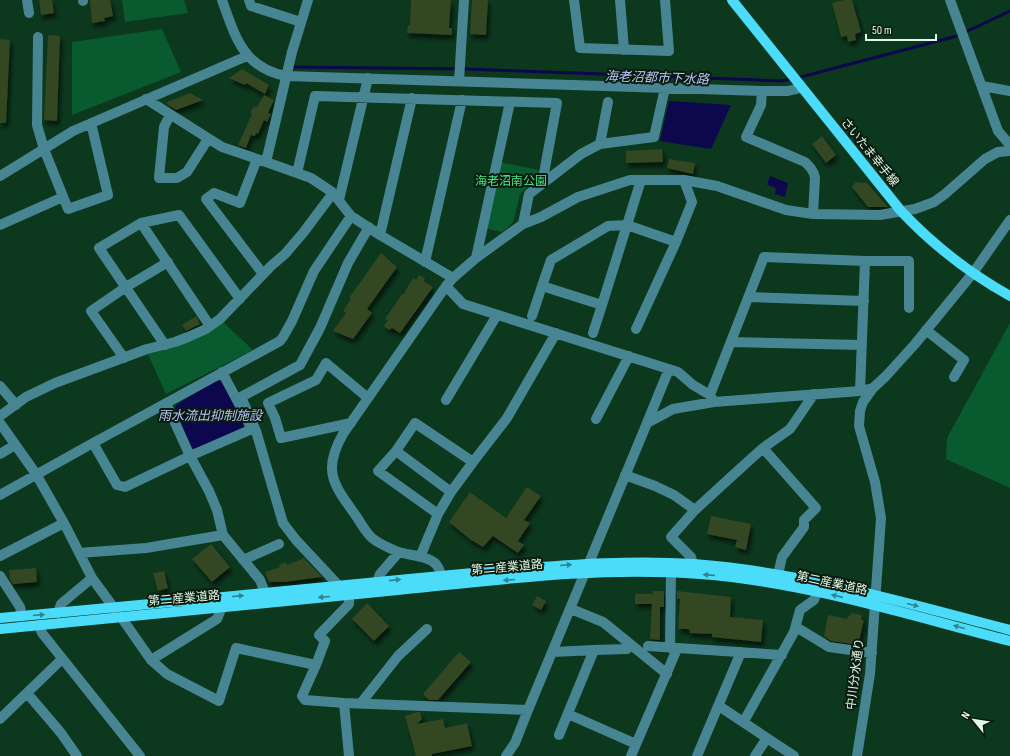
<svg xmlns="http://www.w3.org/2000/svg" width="1010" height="756" viewBox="0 0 1010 756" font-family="'Sofia Sans Condensed','Noto Sans JP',sans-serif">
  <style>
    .green { fill: #0a5a30 }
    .water { fill: #0d074d }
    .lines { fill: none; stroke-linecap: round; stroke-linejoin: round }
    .stream { stroke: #0d074d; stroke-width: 3 }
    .building { fill: #314721; filter: url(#shadow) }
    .minor { stroke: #488593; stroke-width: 10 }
    .major { stroke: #4bdcf9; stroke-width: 10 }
    .oneway { fill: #2e8590 }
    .labels { text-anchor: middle; stroke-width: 4; stroke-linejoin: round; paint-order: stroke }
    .street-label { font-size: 12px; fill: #e3fae8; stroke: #0a1b0f }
    .park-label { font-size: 12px; fill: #4ce289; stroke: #0a1b0f }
    .water-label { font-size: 13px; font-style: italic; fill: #b8c5f7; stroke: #0a1b0f }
  </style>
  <defs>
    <filter id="shadow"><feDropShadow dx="2.5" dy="4.5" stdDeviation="2" flood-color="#0009"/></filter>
  </defs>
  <rect width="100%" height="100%" fill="#0c381e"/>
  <path class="green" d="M 122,0 L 184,0 L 188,13 L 125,22 Z
    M 162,29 L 181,72 L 72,115 L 72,42 Z
    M 499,162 L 539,170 L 535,181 L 520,194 L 514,220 L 510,226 L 502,232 L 484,228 Z
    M 222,321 L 253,350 L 166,394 L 147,352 Z
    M 1010,323 L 1010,488 L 946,459 L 947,438 Z"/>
  <path class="water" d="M 669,101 L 731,105 L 711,149 L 660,141 Z
    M 770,176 L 788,183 L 785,197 L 775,194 L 776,188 L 767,185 Z
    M 217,380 L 223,382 L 245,424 L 243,429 L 197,450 L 192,448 L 175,409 L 176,405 Z"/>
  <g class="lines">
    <path class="stream" d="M 292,67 L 467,69 L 781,81 L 792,79
      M 797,78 L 957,36 L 1010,11"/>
  </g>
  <path class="building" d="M 39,0 L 52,0 L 54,13 L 41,15 Z
    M 90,0 L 110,0 L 113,16 L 104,18 L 105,21 L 92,23 Z
    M 411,0 L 451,0 L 449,28 L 452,28 L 452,35 L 407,33 L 408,26 L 410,25 Z
    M 472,0 L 488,0 L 486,35 L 470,34 Z
    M 844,0 L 852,0 L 861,32 L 855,34 L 856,40 L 848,42 L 847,36 L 841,37 L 832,3 Z
    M 48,35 L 60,36 L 57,121 L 44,120 Z
    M 0,39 L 10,40 L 6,123 L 0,123 Z
    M 242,69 L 269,85 L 265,94 L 246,83 L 245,85 L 229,78 Z
    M 190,93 L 203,100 L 176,110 L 168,105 L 167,102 Z
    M 264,95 L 274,100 L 268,113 L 271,114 L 267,122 L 264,120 L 258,134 L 256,133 L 255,136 L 251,135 L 246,148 L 238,145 L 252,114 L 250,113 L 254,106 L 257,107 Z
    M 822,136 L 836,155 L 826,163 L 812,144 Z
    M 662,149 L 663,162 L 626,163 L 626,151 Z
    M 669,159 L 695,163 L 693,174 L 667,168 Z
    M 856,182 L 867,183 L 888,207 L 868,207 L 852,187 Z
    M 381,253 L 397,267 L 367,309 L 372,313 L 353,339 L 333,331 L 346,313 L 343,311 L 351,299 L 349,298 Z
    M 419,275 L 425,278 L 424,281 L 433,287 L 400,333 L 392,328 L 389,330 L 384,326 L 388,320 L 385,319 L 402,294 L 403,295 L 413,278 L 416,280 Z
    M 196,316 L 200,324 L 186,331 L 182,325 Z
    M 527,487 L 541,496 L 524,520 L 530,523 L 518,541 L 524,545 L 518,553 L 493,536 L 483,547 L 471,540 L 449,522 L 470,492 L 506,518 Z
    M 711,516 L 751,524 L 746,550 L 735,547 L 737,540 L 707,534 Z
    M 211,544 L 230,567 L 212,582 L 192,559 Z
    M 304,558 L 322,577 L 284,582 L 269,582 L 265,572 L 280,567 L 279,565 L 286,562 L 287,565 Z
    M 36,568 L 37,582 L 13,584 L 10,579 L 9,570 Z
    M 164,571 L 168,588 L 158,591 L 153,573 Z
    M 653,591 L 664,591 L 664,607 L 660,607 L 660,640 L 650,639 L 652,604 L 635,604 L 635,594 L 653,594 Z
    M 677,591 L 731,597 L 730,617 L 763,620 L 761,642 L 712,637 L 712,634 L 689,633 L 690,630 L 687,629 L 678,629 L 680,599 L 677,599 Z
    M 537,596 L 546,601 L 541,610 L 532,605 Z
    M 367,603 L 389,626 L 374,641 L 352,619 Z
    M 851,613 L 862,615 L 861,620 L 864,620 L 858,645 L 831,641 L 824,636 L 828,615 L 847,619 L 848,616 L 850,616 Z
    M 459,652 L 471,662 L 438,700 L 429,700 L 423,694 Z
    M 417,712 L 420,712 L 422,719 L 417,724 L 443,719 L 445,728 L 467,723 L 472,746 L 432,754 L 432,756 L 416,756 L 405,716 Z"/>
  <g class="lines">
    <path class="minor" d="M 27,0 L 29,13
      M 83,0 L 83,1
      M 222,0 C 235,36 243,68 286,76 L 762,91 L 788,91 L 801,88
      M 249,0 L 251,6 L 301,22
      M 574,0 L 580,48 L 669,51 L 665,0
      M 620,0 L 624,50
      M 950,0 L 998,131 L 1010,145
      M 38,37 L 37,125 L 44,149 L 68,209 L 108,195 L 91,123
      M 459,81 L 464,0
      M 982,86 L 1010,91
      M 762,91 L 761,105 L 746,137 L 805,162 C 810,167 814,171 815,178 L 813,214
      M 146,99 L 222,147 L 266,162 L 311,178 L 332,192 L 351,216 L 380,235 L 453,278
      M 170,115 L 164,127 L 159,178 L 177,178 L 187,172 L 208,139
      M 600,144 L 608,102
      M 257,159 L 240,203 L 214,193 L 206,199 L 263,274
      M 266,162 L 292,52 L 308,0
      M 297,173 L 315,96 L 557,103 L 542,184
      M 0,176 L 73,131 L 247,56
      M 339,200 L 368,78
      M 141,223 L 179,215 L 240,299
      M 523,224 L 529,194 L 581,154 L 600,144 L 654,137 L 665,88
      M 0,225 L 63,197
      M 380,235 L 412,98
      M 476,258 L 510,102
      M 425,262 L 462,100
      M 446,286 L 463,304 L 678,372 L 693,385 L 710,395
      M 542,286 L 551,260 L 608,226 L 627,225 L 676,242
      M 749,297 L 864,301
      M 602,305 L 641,180
      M 532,316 L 542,286 L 602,305 L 593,333
      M 636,329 L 676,242 L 692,202 L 684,180
      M 926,330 L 964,360 L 954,377
      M 731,342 L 862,345
      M 165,345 L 99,248 L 141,223 L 210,326
      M 124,358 L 91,311 L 126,287 L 168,262
      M 222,372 L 240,406
      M 0,386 L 16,405
      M 860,391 L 865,261
      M 446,400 L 497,315
      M 714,402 L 710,395 L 764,257 L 865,261 L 909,261 L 909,308
      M 166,403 L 190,456 L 209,491 L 217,510 L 223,535 L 260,580 L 265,593
      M 0,416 L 26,397 L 55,383 L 147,349 L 175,342 L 188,337 L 206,329 L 220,319 L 271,266 L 285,254 L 303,233 L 333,193
      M 596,419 L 629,356
      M 0,423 L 36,474 L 65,525 L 92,578 L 114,608
      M 351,423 L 281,438 L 275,418 L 268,403 L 316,380 L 326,363 L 368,398
      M 647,423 L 669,369
      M 93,443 L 117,485 L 125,487 L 190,456 L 252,429 L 248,422
      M 763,448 L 816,508 L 804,520 L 804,527 L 782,557 L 778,575
      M 396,451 L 451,492
      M 0,454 L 15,445
      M 625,475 L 655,486 L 674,495 L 695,510
      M 0,495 L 93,443 L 280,341 L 283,337 L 292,321 L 314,271 L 351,216
      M 438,514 L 378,471 L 396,451 L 415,423 L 473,462
      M 79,553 L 146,548 L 223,535
      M 0,556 L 64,523
      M 420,557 L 438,514 L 451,492 L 473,462 L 507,418 L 556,333
      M 243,560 L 279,544
      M 693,564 L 691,557 L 671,537 L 695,510 L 732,476 L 763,448 L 790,429 L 814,394
      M 0,576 L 20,607 L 22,616
      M 441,576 C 440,573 440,570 438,567 C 432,555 407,556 396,551 C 389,548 378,543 372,538 C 365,532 360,521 354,513 C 332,483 323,469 343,434 L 446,286 L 453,278 L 476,258 L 523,224 L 541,217 L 578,197 L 630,180 L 684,180 L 717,186 L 786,210 L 813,214 L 880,215 L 915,209 L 934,202 L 945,194 L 985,159 L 998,152 L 1010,151
      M 377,582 L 380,574 L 399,552
      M 339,586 L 296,540 L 283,523 L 256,431 L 241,397 L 300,365 L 320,328 L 348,263 L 369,227
      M 349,595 L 349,604 L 319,635 L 325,641 L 316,665 L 302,696 L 305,700 L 344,703 L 528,710 L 647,423 L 673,409 L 714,402 L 860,391 L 873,388
      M 571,609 L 603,622 L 667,674
      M 58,613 L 61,604 L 92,578
      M 121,617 L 151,660 L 167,674 L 219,701 L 236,648 L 316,665
      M 39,625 L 42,633 L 140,756
      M 796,627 L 829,647 L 872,653
      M 648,646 L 782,655
      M 670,648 L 671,572
      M 553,652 L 594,650
      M 151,660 L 217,619 L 222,607
      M 27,693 L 61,733 L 77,756
      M 344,703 L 349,756
      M 361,703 L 398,656 L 427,629
      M 719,706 L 794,756
      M 568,714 L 636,744
      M 0,719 L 62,659
      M 744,721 L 794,632 L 800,610 L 814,600 L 817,592
      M 559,735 L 594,650 L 627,649
      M 506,756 L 515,743 L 528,710
      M 631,756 L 677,649
      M 697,756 L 741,652
      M 755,756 L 767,738
      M 857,756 L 870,674 L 881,518 L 875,482 L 859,426 L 860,411 L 863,402 L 873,388 L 886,376 L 915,344 L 955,295 L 973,273 L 1010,220"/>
    <path class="major" d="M 732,0 L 901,211 C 933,245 969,273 1010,296
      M 0,618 C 129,606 259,594 388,581 C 430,577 473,573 515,569 C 576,564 634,560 694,564 C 802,572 906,603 1010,630
      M 0,629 C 133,616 265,603 398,590 C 498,580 599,566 700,574 C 806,582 908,615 1010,641"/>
  </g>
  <defs><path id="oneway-solid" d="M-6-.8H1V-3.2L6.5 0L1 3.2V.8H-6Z"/></defs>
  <g class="oneway">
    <use href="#oneway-solid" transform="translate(566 565) rotate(-5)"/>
    <use href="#oneway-solid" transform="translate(709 575) rotate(-175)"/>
    <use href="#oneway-solid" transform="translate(395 580) rotate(-6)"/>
    <use href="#oneway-solid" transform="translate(509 580) rotate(175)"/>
    <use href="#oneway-solid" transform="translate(238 596) rotate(-5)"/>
    <use href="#oneway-solid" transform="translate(837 596) rotate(-167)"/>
    <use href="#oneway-solid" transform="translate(324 597) rotate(175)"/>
    <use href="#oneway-solid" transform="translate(913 605) rotate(14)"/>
    <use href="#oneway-solid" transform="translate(39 615) rotate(-5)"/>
    <use href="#oneway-solid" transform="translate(959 627) rotate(-165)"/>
  </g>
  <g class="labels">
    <g class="street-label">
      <text transform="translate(870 152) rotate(51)" y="4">さいたま幸手線</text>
      <text transform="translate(507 567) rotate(-5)" y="4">第二産業道路</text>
      <text transform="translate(832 583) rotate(12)" y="4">第二産業道路</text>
      <text transform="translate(184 598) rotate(-5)" y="4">第二産業道路</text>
      <text transform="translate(855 674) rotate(-83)" y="4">中川分水通り</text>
    </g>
    <g class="park-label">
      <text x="511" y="185">海老沼南公園</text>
    </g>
    <g class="water-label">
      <text transform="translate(657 77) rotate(2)" y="5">海老沼都市下水路</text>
      <text x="210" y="420">雨水流出抑制施設</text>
    </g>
  </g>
  <g transform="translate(974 720) rotate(300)" stroke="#0a1b0f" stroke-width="3" paint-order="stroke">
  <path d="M0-3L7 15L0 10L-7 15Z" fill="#e3fae8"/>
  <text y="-6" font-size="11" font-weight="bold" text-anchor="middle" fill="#e3fae8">N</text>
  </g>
  <path d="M866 34v6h70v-6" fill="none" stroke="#e3fae8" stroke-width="2"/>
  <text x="872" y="34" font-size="12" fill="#e3fae8" stroke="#0a1b0f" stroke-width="3" paint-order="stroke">50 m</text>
</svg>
